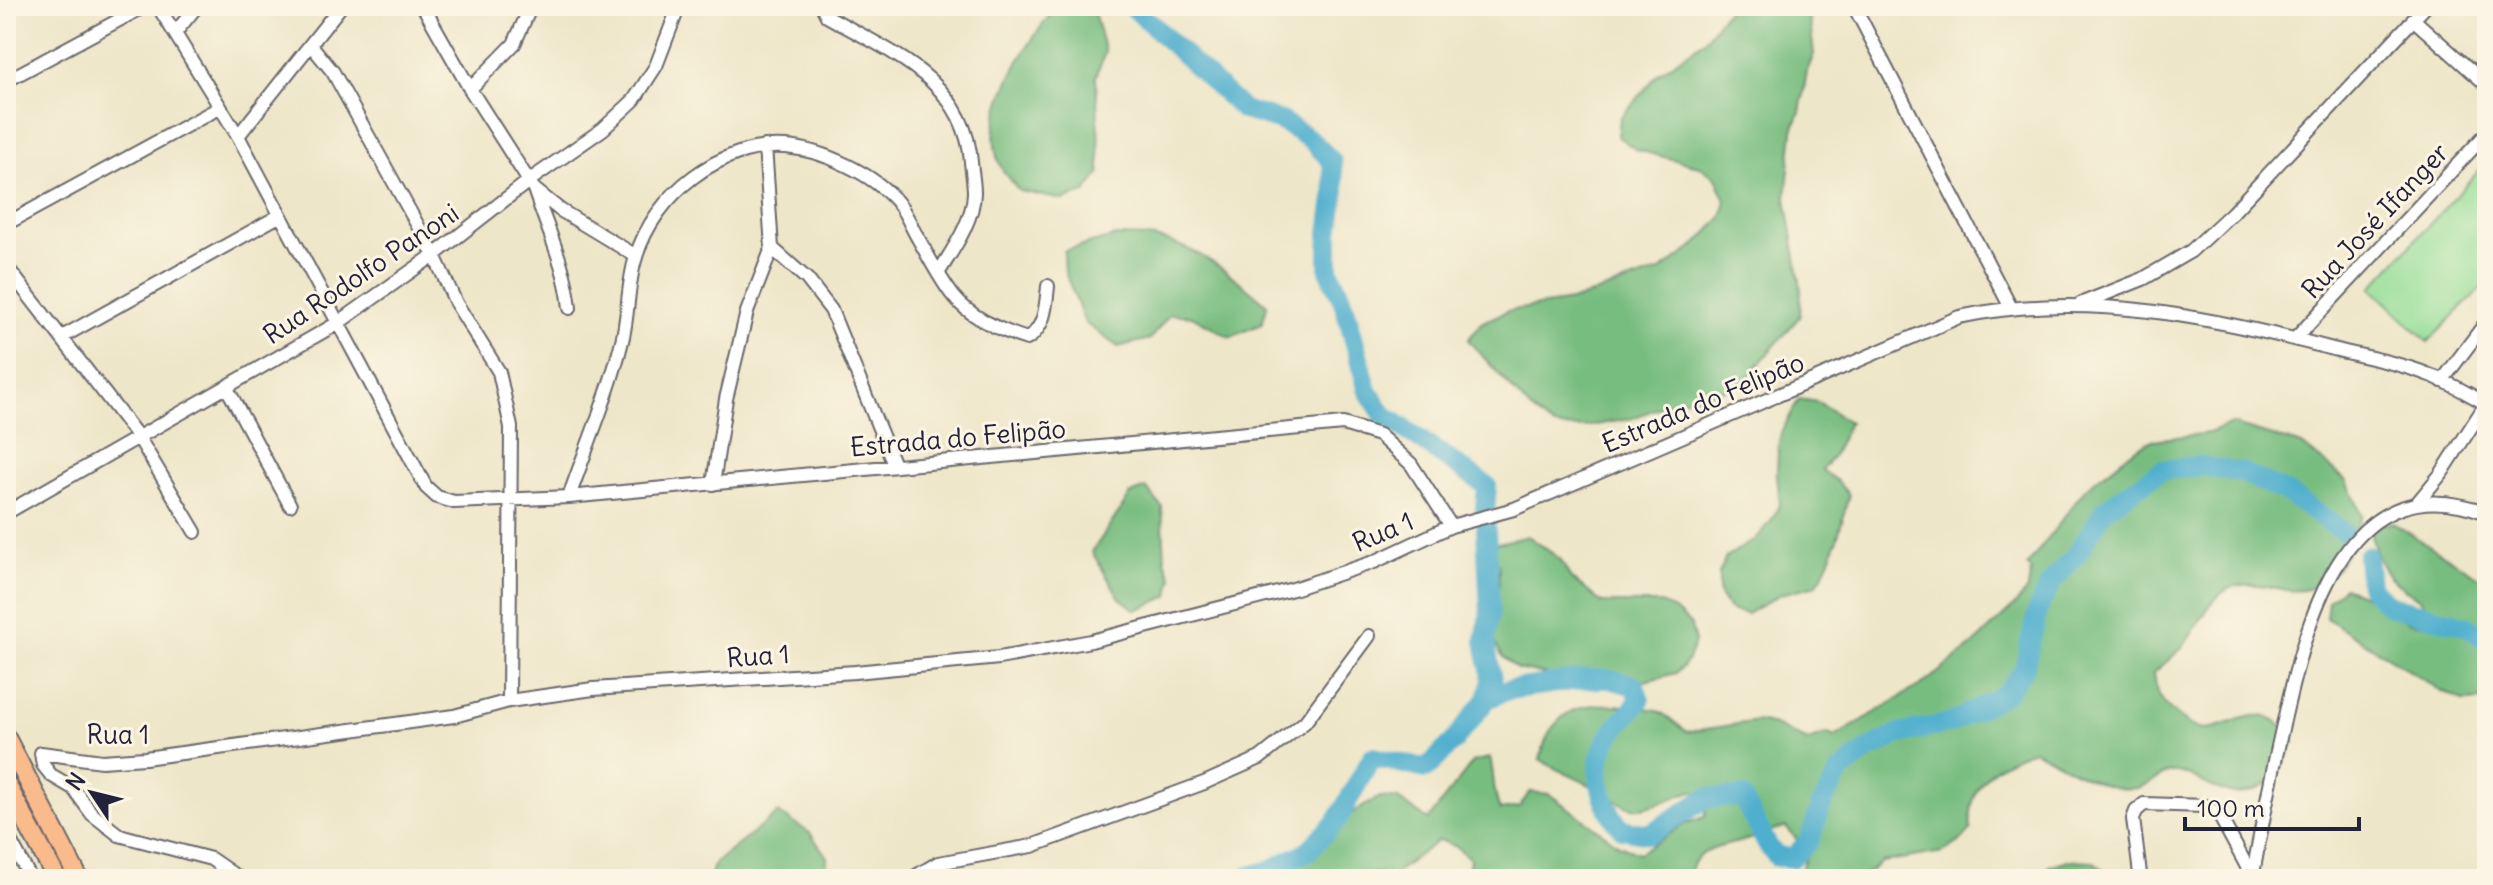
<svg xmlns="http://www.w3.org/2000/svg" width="2493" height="885" viewBox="0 0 2493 885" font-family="Delius,sans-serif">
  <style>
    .green { fill: #96de98; stroke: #5c806a; stroke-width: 2 }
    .forest { fill: #78bd80; stroke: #4d705e; stroke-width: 2 }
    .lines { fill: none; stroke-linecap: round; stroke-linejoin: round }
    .river { stroke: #4fafce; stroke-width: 20 }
    .minor-casing { stroke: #69676c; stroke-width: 16 }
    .highway-casing { stroke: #69676c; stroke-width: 22 }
    .minor { stroke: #fff; stroke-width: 12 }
    .highway { stroke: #fabb8c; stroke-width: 18 }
    .labels { text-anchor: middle; stroke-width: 6; stroke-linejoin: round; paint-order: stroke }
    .street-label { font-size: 26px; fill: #22223b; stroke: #fcf5e5 }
  </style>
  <rect width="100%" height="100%" fill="#fcf5e5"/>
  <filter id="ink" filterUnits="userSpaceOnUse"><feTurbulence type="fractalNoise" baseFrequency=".0125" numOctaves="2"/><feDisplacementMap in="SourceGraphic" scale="16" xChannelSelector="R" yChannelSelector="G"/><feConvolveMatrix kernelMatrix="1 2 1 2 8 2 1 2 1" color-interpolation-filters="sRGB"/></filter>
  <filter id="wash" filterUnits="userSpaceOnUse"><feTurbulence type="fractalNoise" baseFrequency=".006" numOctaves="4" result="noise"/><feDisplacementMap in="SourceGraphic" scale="32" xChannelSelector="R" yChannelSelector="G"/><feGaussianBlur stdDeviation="1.8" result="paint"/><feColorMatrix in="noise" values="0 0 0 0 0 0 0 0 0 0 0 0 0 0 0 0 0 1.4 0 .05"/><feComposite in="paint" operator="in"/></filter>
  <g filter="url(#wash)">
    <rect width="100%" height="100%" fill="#eee6c8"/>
    <path class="green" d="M 2487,162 L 2487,282 L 2428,342 L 2371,288 Z"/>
    <path class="forest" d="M 1056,6 L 1088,6 L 1093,9 L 1105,52 L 1096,76 L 1100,173 L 1085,193 L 1063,200 L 1019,191 C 1013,183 1003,174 1000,165 C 978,113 1026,47 1056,6 Z
      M 1730,6 L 1808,6 L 1814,54 L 1807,71 L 1800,112 L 1793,130 L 1786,198 L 1801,288 L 1800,316 L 1748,377 L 1731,388 L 1673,402 L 1630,419 L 1578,428 L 1554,427 L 1531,410 L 1468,340 L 1481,323 L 1507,311 L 1571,301 L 1660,271 L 1695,246 L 1722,217 L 1726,200 L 1716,178 L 1699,166 L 1637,150 L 1618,137 L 1620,118 L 1658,74 L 1705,40 Z
      M 1116,236 C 1129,236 1142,236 1154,238 C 1197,246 1236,277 1267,305 L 1262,324 L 1230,337 L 1192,316 L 1170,314 L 1150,339 L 1118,347 L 1085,323 L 1065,272 L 1064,251 Z
      M 1799,399 L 1818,402 L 1849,422 L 1833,456 L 1822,470 L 1837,481 L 1849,495 C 1840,526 1835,558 1816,585 L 1781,594 L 1747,614 L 1730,610 L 1719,594 L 1719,574 L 1726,557 L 1756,539 L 1770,523 L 1780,505 L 1777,474 L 1778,449 L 1781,433 Z
      M 2232,424 L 2302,445 L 2347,481 L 2362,515 C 2347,553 2330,600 2281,589 C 2266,586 2247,582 2232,587 C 2208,597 2198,630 2181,648 C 2173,657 2163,664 2154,673 C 2156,693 2161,703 2177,715 C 2182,719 2187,724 2192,726 C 2217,737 2241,710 2266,717 C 2279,721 2287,731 2295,741 C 2283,772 2260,803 2222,791 C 2206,786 2193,774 2177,772 C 2164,770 2151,785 2137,788 C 2102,794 2063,762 2033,750 C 1993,764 1967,783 1971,830 L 1958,843 L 1943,852 L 1882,862 L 1860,879 L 1797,879 L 1806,858 L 1798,841 L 1786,827 C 1773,830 1761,836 1749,839 C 1726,847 1690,846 1690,879 L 1463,879 L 1467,876 L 1470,859 L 1457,847 L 1439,840 L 1395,873 L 1376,873 L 1358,879 L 1281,879 L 1312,836 L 1380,797 L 1398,799 L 1428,820 L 1473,762 L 1490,758 C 1495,777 1492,791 1500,810 L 1519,807 L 1530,792 L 1549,794 L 1619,845 L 1639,853 L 1687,823 L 1705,817 L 1709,799 L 1693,791 C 1676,795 1650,810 1633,808 C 1621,807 1606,793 1595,788 C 1577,777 1557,772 1540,759 C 1552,705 1587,699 1637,708 C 1643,709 1650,708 1656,710 C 1667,715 1677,725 1687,732 L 1757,721 L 1774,725 L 1808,741 L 1828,734 L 1835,737 L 1927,681 L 1972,646 L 2017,603 L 2028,588 L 2031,570 L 2027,566 L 2086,488 L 2136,448 L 2153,440 L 2209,433 Z
      M 1146,488 L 1162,507 L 1165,560 L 1172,578 L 1169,596 L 1136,610 L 1120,598 L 1092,552 L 1131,494 Z
      M 2393,523 L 2487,582 L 2487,700 L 2463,701 L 2442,691 L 2326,618 L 2328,601 L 2344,587 L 2379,601 L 2409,622 L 2432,625 C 2422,589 2413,600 2391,578 C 2377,562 2373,545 2369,525 Z
      M 1528,536 L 1560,559 L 1570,577 L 1602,603 L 1661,603 L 1677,612 L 1691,625 L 1695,642 L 1688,660 L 1676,673 L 1641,682 L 1603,680 L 1586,676 L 1565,678 L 1517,669 L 1503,657 L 1493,640 L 1486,622 L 1499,585 L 1499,566 L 1485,546 Z
      M 778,813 L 810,833 L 827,857 L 827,879 L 709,879 L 715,863 Z
      M 2068,860 L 2093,861 L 2115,879 L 2040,879 L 2049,866 Z"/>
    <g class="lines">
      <path class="river" d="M 1132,6 L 1243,110 L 1281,121 L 1310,139 L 1332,161 L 1335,193 L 1329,232 L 1329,270 L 1344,304 L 1368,391 L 1383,414 L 1487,486 L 1485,511 L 1490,612 L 1485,640 L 1492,680 L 1487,699
        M 2367,556 L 2370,587 L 2388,605 L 2467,626 L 2487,641
        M 1240,879 L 1270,870 L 1308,851 L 1337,821 L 1372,757 L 1426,769 L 1454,741 L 1487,699 L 1508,690 L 1584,679 L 1610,679 L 1635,686 L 1640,700 C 1631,712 1614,729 1607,740 C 1591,770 1601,805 1622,829 L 1649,834 L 1707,798 L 1742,797 L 1768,846 L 1777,856 L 1792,858 L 1809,841 L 1821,806 L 1839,773 L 1866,751 L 1899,734 L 1951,723 L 2005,694 L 2024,669 L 2038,609 L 2051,583 L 2076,555 L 2105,509 L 2162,470 L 2201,466 L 2243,473 L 2285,492 L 2342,531"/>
    </g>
  </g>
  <g filter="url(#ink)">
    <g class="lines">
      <defs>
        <path id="minor" d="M 158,6 L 238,136 L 426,487 L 437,497 L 454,502 L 569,497 L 1343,424 L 1379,435 L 1411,464 L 1451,526
          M 423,6 L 470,89 L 534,189 L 560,210 L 636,256
          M 822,6 L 827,16 C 890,52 965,80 971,162 C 972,173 974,183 974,193 C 973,222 953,249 939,272
          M 1189,6 L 1189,7
          M 1854,6 L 2011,308
          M 2413,19 L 2487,85
          M 175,33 L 197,6
          M 311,45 L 333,72 L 434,255 L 456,303 L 499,372 L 511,427 L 509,701
          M 6,81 L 145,6
          M 470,89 L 514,44 L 531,6
          M 238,136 L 341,6
          M 534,189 C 547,229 566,266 570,308
          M 6,224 L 219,108
          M 772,248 L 807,279 L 831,310 L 894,465
          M 6,266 L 139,438 L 195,532
          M 2080,304 L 2143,279 L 2191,251 L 2232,213 L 2426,6
          M 62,337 L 279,216
          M 2295,339 L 2487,133
          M 2442,381 L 2487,321
          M 227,388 L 290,505
          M 713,484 L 726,399 L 747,312 L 772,248 L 765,146
          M 569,497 C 587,445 609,394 622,341 C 629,314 627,284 636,257 C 654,195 721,142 786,147 C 823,150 874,174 898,203 C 907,214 912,229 919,240 C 930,259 941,281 954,297 C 971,318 1002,331 1027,339 C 1045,328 1046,306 1048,286
          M 2417,503 L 2441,474 L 2486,404
          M 6,513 L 338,323 L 434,255 L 530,180 L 603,129 L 634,100 L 656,66 L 679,6
          M 6,833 L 31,879
          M 2140,874 L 2133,819 L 2136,811 L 2144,804 L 2205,806 L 2219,815 L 2252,876
          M 240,879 L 211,859 L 119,835 L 92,814 L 73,788 L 51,775 L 43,765 L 41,753 L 102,761 L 145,758 L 454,716 L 509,701 L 593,689 L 855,672 L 999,658 L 1091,641 L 1293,589 L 1374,562 L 1451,526 L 1514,509 L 1959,317 C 2085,290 2211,317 2333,349 C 2364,357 2397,362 2427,374 C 2448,381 2467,394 2487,404
          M 911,879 L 938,863 L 1032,846 L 1204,783 L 1260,758 L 1305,722 L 1369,636
          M 2252,879 C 2262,825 2272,770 2285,716 C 2308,614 2348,461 2487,513"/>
        <path id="highway" d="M 6,738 L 79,879
          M 6,784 L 57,879"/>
      </defs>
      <use href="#minor" class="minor-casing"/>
      <use href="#highway" class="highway-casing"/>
      <use href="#minor" class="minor"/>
      <use href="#highway" class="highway"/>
    </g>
  </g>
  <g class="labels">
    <g class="street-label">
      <text transform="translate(2375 221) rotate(-47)" y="9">Rua José Ifanger</text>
      <text transform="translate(361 274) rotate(-34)" y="9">Rua Rodolfo Panoni</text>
      <text transform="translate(1703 403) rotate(-23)" y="9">Estrada do Felipão</text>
      <text transform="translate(958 438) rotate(-5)" y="9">Estrada do Felipão</text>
      <text transform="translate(1383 532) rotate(-23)" y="9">Rua 1</text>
      <text transform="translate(758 656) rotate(-4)" y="9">Rua 1</text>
      <text x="118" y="744">Rua 1</text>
    </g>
  </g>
  <rect width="2493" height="885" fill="none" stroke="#fcf5e5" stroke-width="32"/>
  <g transform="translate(92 793) rotate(305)" stroke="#fcf5e5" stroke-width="6" paint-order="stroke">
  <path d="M0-6L14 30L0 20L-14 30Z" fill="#22223b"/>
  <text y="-12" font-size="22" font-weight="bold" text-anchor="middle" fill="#22223b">N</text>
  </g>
  <path d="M2185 817v12h174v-12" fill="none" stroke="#22223b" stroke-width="4"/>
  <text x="2197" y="817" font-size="24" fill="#22223b" stroke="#fcf5e5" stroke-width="6" paint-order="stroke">100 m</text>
</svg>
